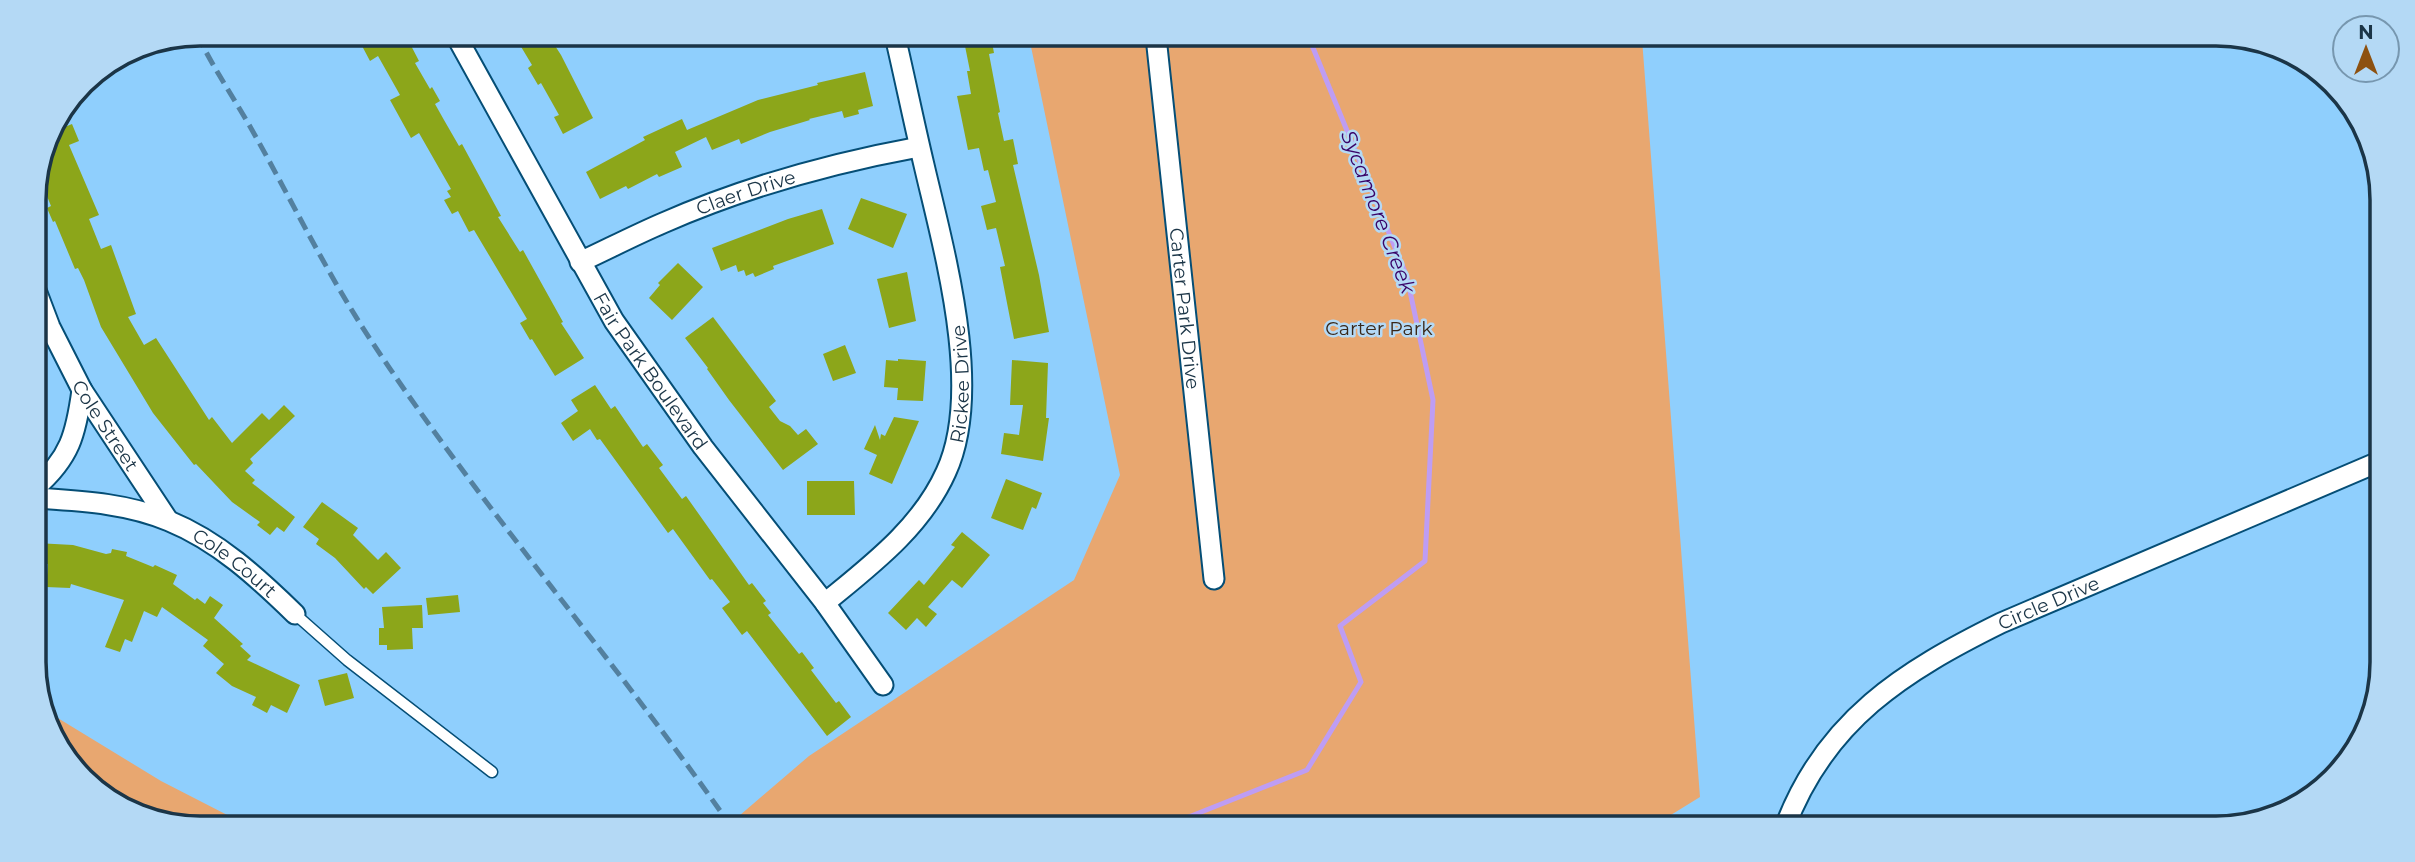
<svg xmlns="http://www.w3.org/2000/svg" width="2415" height="862" viewBox="0 0 2415 862" font-family="Montserrat,sans-serif">
  <style>
    .green { fill: #e8a770 }
    .lines { fill: none; stroke-linecap: round; stroke-linejoin: round }
    .stream { stroke: #be9df3; stroke-width: 5 }
    .building { fill: #8ca61a }
    .service-casing { stroke: #054e76; stroke-width: 13 }
    .minor-casing { stroke: #054e76; stroke-width: 23 }
    .service { stroke: #fff; stroke-width: 10 }
    .minor { stroke: #fff; stroke-width: 19 }
    .rail { stroke: #53809f; stroke-width: 5; stroke-dasharray: 14 7; stroke-linecap: butt }
    .labels { text-anchor: middle; stroke-width: 5; stroke-linejoin: round; paint-order: stroke }
    .street-label { font-size: 19px; fill: #1b3547; stroke: #b4d9f5 }
    .park-label { font-size: 19px; fill: #392718; stroke: #b4d9f5 }
    .water-label { font-size: 21px; font-style: italic; fill: #390367; stroke: #b4d9f5 }
    .rim { fill: none; stroke: #1b3547; stroke-width: 3.5 }
  </style>
  <rect width="100%" height="100%" fill="#8fcffd"/>
  <path class="green" d="M 1029,37 L 1642,39 L 1700,797 L 1653,826 L 732,822 L 809,756 L 1074,580 L 1120,475 Z
    M 43,709 L 161,781 L 237,820 L 147,820 L 75,772 Z"/>
  <g class="lines">
    <path class="stream" d="M 1171,824 L 1307,770 L 1361,682 L 1340,626 L 1425,561 L 1433,400 L 1407,277 L 1309,38"/>
  </g>
  <path class="building" d="M 365,34 L 405,34 L 419,61 L 415,63 L 430,89 L 432,87 L 440,101 L 435,104 L 444,120 L 459,146 L 462,144 L 501,216 L 498,217 L 520,252 L 523,250 L 563,322 L 561,323 L 584,358 L 555,376 L 532,339 L 530,340 L 520,323 L 527,319 L 474,230 L 469,232 L 458,211 L 452,214 L 444,200 L 451,197 L 447,191 L 451,189 L 419,133 L 411,138 L 390,100 L 400,95 L 378,56 L 370,61 L 361,44 L 368,40 Z
    M 514,35 L 548,35 L 561,55 L 593,118 L 563,134 L 554,117 L 559,115 L 541,83 L 538,85 L 528,68 L 532,65 Z
    M 963,36 L 991,37 L 994,53 L 989,54 L 1000,112 L 998,113 L 1004,141 L 1013,139 L 1018,164 L 1013,165 L 1039,275 L 1049,332 L 1014,339 L 1000,267 L 1005,266 L 996,228 L 987,230 L 981,206 L 996,202 L 988,170 L 984,171 L 979,148 L 968,150 L 957,96 L 971,94 L 967,71 L 970,71 Z
    M 865,72 L 873,106 L 858,110 L 859,114 L 844,118 L 842,111 L 809,119 L 810,120 L 770,132 L 741,144 L 739,139 L 712,150 L 706,137 L 675,152 L 682,167 L 659,177 L 657,174 L 628,189 L 626,186 L 600,199 L 586,172 L 645,140 L 643,137 L 682,119 L 687,130 L 758,100 L 818,85 L 817,83 Z
    M 72,124 L 79,141 L 69,145 L 99,215 L 89,219 L 101,249 L 111,245 L 136,314 L 128,317 L 144,345 L 156,338 L 209,420 L 212,417 L 232,443 L 262,413 L 269,420 L 284,405 L 295,416 L 250,459 L 253,463 L 245,471 L 255,480 L 252,483 L 295,517 L 284,532 L 277,527 L 270,535 L 257,525 L 260,522 L 232,502 L 196,464 L 194,465 L 153,413 L 101,327 L 84,280 L 78,268 L 75,269 L 55,221 L 53,222 L 47,208 L 51,206 L 38,174 L 48,134 Z
    M 861,198 L 907,214 L 893,248 L 848,229 Z
    M 822,209 L 834,244 L 773,266 L 774,269 L 755,277 L 753,273 L 746,276 L 744,270 L 738,272 L 736,265 L 721,271 L 712,248 L 788,219 Z
    M 678,263 L 703,287 L 672,320 L 649,298 L 660,285 L 658,283 Z
    M 907,272 L 916,321 L 889,328 L 877,279 Z
    M 713,317 L 776,401 L 769,407 L 780,421 L 790,426 L 798,435 L 806,429 L 818,444 L 783,470 L 729,400 L 707,369 L 708,368 L 685,338 Z
    M 845,345 L 856,373 L 833,381 L 823,354 Z
    M 898,359 L 926,361 L 923,401 L 897,400 L 898,388 L 884,387 L 886,360 L 898,361 Z
    M 1012,360 L 1048,363 L 1046,418 L 1049,418 L 1043,461 L 1001,454 L 1004,433 L 1019,435 L 1023,405 L 1010,405 Z
    M 595,385 L 611,409 L 615,406 L 643,447 L 647,444 L 663,465 L 659,468 L 682,499 L 686,496 L 749,585 L 752,583 L 766,601 L 763,603 L 771,613 L 768,615 L 799,654 L 802,652 L 814,668 L 811,670 L 836,703 L 839,701 L 851,717 L 827,736 L 747,631 L 742,635 L 722,608 L 730,602 L 712,579 L 710,580 L 673,529 L 668,533 L 600,439 L 597,440 L 590,429 L 573,441 L 561,423 L 578,411 L 571,400 Z
    M 894,417 L 919,421 L 892,484 L 869,474 L 877,455 L 864,449 L 875,425 L 880,440 L 881,434 L 885,436 Z
    M 1006,479 L 1042,493 L 1036,509 L 1032,507 L 1023,530 L 991,518 Z
    M 807,481 L 854,481 L 855,515 L 807,515 Z
    M 322,502 L 358,528 L 353,535 L 378,560 L 386,552 L 401,568 L 373,594 L 366,587 L 364,589 L 335,558 L 316,544 L 319,539 L 303,527 Z
    M 962,532 L 990,555 L 962,588 L 952,580 L 928,607 L 937,614 L 926,627 L 917,618 L 906,630 L 888,613 L 919,580 L 924,585 L 955,547 L 951,545 Z
    M 36,543 L 73,545 L 106,554 L 111,553 L 112,549 L 127,552 L 126,556 L 153,567 L 155,565 L 177,575 L 173,584 L 195,600 L 197,598 L 205,604 L 210,596 L 223,605 L 214,618 L 243,644 L 240,646 L 251,656 L 247,660 L 300,685 L 287,713 L 271,705 L 267,713 L 252,705 L 256,697 L 232,686 L 216,673 L 224,664 L 203,646 L 208,640 L 162,607 L 157,617 L 144,611 L 132,642 L 125,639 L 120,652 L 105,647 L 124,600 L 71,584 L 70,588 L 46,587 L 48,564 L 36,563 Z
    M 458,595 L 460,612 L 428,615 L 426,598 Z
    M 422,605 L 423,628 L 412,628 L 413,649 L 387,650 L 387,645 L 379,645 L 379,628 L 384,628 L 382,607 Z
    M 347,673 L 354,698 L 325,706 L 318,680 Z"/>
  <g class="lines">
    <defs>
      <path id="service" d="M 295,614 L 347,660 L 492,772"/>
      <g id="minor">
        <path id="s1" d="M 455,34 L 614,321 L 703,447 L 825,603 L 883,685"/>
        <path id="s2" d="M 1156,37 L 1214,579"/>
        <path id="s3" d="M 580,262 C 608,249 635,235 663,223 C 745,187 832,163 919,147"/>
        <path id="s4" d="M 34,285 L 50,327 L 82,390 L 168,520"/>
        <path d="M 35,488 C 70,458 76,434 82,390"/>
        <path id="s5" d="M 35,498 C 80,501 127,503 169,521 C 218,541 257,577 295,614"/>
        <path id="s6" d="M 825,603 C 870,566 921,528 946,472 C 984,390 944,251 924,165 C 914,123 905,79 895,36"/>
        <path id="s7" d="M 1785,827 C 1825,720 1904,671 2001,623 L 2376,463"/>
      </g>
    </defs>
    <use href="#service" class="service-casing"/>
    <use href="#minor" class="minor-casing"/>
    <use href="#service" class="service"/>
    <use href="#minor" class="minor"/>
    <path class="rail" d="M 197,34 C 213,68 234,98 252,130 C 292,201 327,274 372,342 C 482,508 614,659 728,822"/>
  </g>
  <g class="labels">
    <g class="street-label">
      <text dy="7" stroke="none"><textPath href="#s3" startOffset="180">Claer Drive</textPath></text>
      <text dy="7" stroke="none"><textPath href="#s2" startOffset="273">Carter Park Drive</textPath></text>
      <text dy="7" stroke="none"><textPath href="#s1" startOffset="390">Fair Park Boulevard</textPath></text>
      <text dy="7" stroke="none"><textPath href="#s6" startOffset="270">Rickee Drive</textPath></text>
      <text dy="7" stroke="none"><textPath href="#s4" startOffset="158">Cole Street</textPath></text>
      <text dy="7" stroke="none"><textPath href="#s5" startOffset="215">Cole Court</textPath></text>
      <text dy="7" stroke="none"><textPath href="#s7" startOffset="357">Circle Drive</textPath></text>
    </g>
    <g class="park-label">
      <text x="1379" y="335">Carter Park</text>
    </g>
    <g class="water-label">
      <text transform="translate(1378 212) rotate(69)" y="7">Sycamore Creek</text>
    </g>
  </g>
  <path d="M0 0H2415V862H0ZM200 46H2216A154 154 0 0 1 2370 200V662A154 154 0 0 1 2216 816H200A154 154 0 0 1 46 662V200A154 154 0 0 1 200 46Z" fill="#b4d9f5" fill-rule="evenodd"/>
  <path class="rim" d="M200 46H2216A154 154 0 0 1 2370 200V662A154 154 0 0 1 2216 816H200A154 154 0 0 1 46 662V200A154 154 0 0 1 200 46Z"/>
  <g transform="translate(2366 49)"><circle r="33" fill="#b4d9f5" stroke="#7797af" stroke-width="2"/>
  <path d="M0-5L12 26L0 18L-12 26Z" fill="#8d5110"/>
  <text y="-10" font-size="19" font-weight="bold" text-anchor="middle" fill="#1b3547">N</text>
  </g>
</svg>
